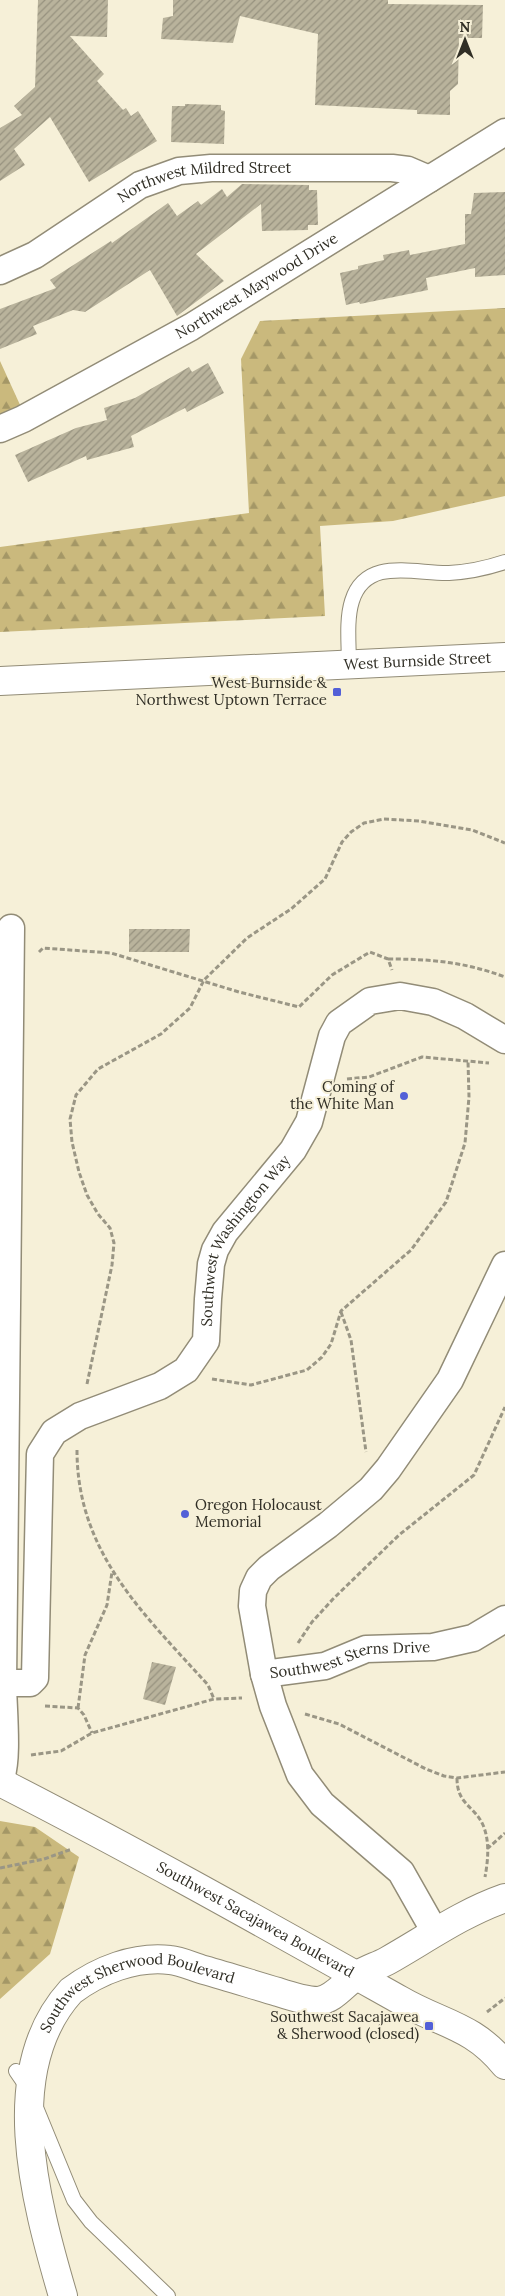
<svg xmlns="http://www.w3.org/2000/svg" width="505" height="2296" viewBox="0 0 505 2296" font-family="Lora,serif">
  <style>
    .forest { fill: url(#forest-firs) }
    .building { fill: url(#building-hatch) }
    .lines { fill: none; stroke-linecap: round; stroke-linejoin: round }
    .lane-casing { stroke: #928c77; stroke-width: 16 }
    .street-casing { stroke: #928c77; stroke-width: 29 }
    .secondary-casing { stroke: #928c77; stroke-width: 30 }
    .primary-casing { stroke: #928c77; stroke-width: 30 }
    .path { stroke: #9a9685; stroke-width: 3; stroke-dasharray: 5 2.5; stroke-linecap: butt }
    .lane { stroke: #fff; stroke-width: 14 }
    .street { stroke: #fff; stroke-width: 26 }
    .secondary { stroke: #fff; stroke-width: 28 }
    .primary { stroke: #fff; stroke-width: 28 }
    .poi-dot { fill: #5360d7; stroke: #f6f0d8; stroke-width: 2 }
    .labels { text-anchor: middle; stroke-width: 4; stroke-linejoin: round; paint-order: stroke }
    .street-label { font-size: 15px; fill: #302e25; stroke: #f6f0d8 }
    .poi-label { font-size: 15px; fill: #302e25; stroke: #f6f0d8; text-anchor: end }
  </style>
  <defs>
    <pattern id="forest-firs" width="22" height="20" patternUnits="userSpaceOnUse" patternTransform="scale(1.25)"><rect width="22" height="20" fill="#cab97d"/><path d="M5 1l3.5 6h-7zM16 11l3.5 6h-7z" fill="#a49766"/></pattern>
    <pattern id="building-hatch" width="6" height="6" patternUnits="userSpaceOnUse" patternTransform="scale(1.25)"><rect width="6" height="6" fill="#b9b39c"/><path d="M-1 1l2-2M0 6l6-6M5 7l2-2" fill="none" stroke="#97927f"/></pattern>
  </defs>
  <rect width="100%" height="100%" fill="#f6f0d8"/>
  <path class="forest" d="M 505,308 L 505,496 L 393,521 L 320,526 L 325,616 L 0,632 L 0,547 L 249,513 L 241,359 L 260,321 Z
    M 0,361 L 21,407 L 0,416 Z
    M 0,1821 L 35,1827 L 79,1857 L 50,1954 L 0,1999 Z"/>
  <path class="building" d="M 38,0 L 108,0 L 107,37 L 70,36 L 104,74 L 97,81 L 123,110 L 126,108 L 131,116 L 138,111 L 157,141 L 89,182 L 50,117 L 14,149 L 25,165 L 0,181 L 0,128 L 22,115 L 14,106 L 35,87 Z
    M 173,0 L 388,0 L 388,4 L 483,5 L 482,38 L 459,38 L 458,84 L 450,91 L 450,115 L 417,114 L 417,110 L 315,105 L 318,34 L 240,16 L 233,43 L 161,39 L 163,18 L 173,16 Z
    M 185,104 L 221,105 L 221,110 L 225,111 L 224,144 L 171,142 L 172,106 L 185,106 Z
    M 242,184 L 309,185 L 309,190 L 317,190 L 318,225 L 308,225 L 308,230 L 262,231 L 261,204 L 196,254 L 224,281 L 177,316 L 150,270 L 85,312 L 73,310 L 33,326 L 37,334 L 0,349 L 0,309 L 56,288 L 50,280 L 111,241 L 112,243 L 168,203 L 177,216 L 198,201 L 201,205 L 222,189 L 227,197 Z
    M 505,192 L 505,275 L 475,277 L 475,268 L 426,278 L 428,290 L 360,304 L 359,302 L 346,305 L 340,273 L 358,269 L 358,266 L 384,260 L 383,255 L 409,250 L 410,255 L 465,244 L 465,214 L 471,214 L 474,193 Z
    M 208,363 L 224,393 L 187,412 L 185,408 L 131,436 L 134,447 L 87,460 L 86,456 L 28,482 L 15,455 L 76,428 L 107,420 L 104,408 L 135,398 L 189,367 L 192,372 Z
    M 129,929 L 190,929 L 189,952 L 129,952 Z
    M 152,1662 L 176,1667 L 165,1705 L 143,1699 Z"/>
  <g class="lines">
    <defs>
      <path id="lane" d="M 349,666 C 349,645 346,620 352,601 C 366,556 415,574 449,573 C 468,572 487,568 505,562
        M 16,2071 L 29,2090
        M 37,2110 L 74,2200 L 91,2222 L 168,2296"/>
      <g id="street">
        <path id="s1" d="M 0,271 L 35,255 L 140,185 L 179,171 L 211,168 L 392,168 L 408,170 L 429,179"/>
        <path id="s2" d="M 0,429 L 23,419 L 191,327 L 505,132"/>
        <path id="s3" d="M 264,1674 L 325,1666 L 366,1649 L 433,1647 L 473,1638 L 505,1619"/>
        <path id="s4" d="M 3,1683 L 30,1683 L 35,1678 L 40,1454 L 54,1432 L 80,1416 L 160,1386 L 186,1370 L 206,1341 L 208,1299 L 211,1264 L 215,1250 L 225,1232 L 293,1150 L 309,1122 L 332,1036 L 339,1023 L 370,1001 L 400,996 L 433,1002 L 465,1016 L 505,1040"/>
        <path d="M 0,1780 C 9,1763 3,1705 3,1683 L 11,928"/>
        <path d="M 435,1932 L 401,1872 L 322,1804 L 300,1775 L 273,1706 L 264,1674 L 252,1606 L 253,1591 L 259,1578 L 269,1568 L 328,1525 L 371,1489 L 388,1469 L 450,1380 L 505,1265"/>
      </g>
      <g id="secondary">
        <path id="s5" d="M 0,1782 C 135,1851 268,1926 400,2000 C 441,2024 473,2025 505,2065"/>
        <path id="s6" d="M 63,2296 C 34,2197 0,2069 71,1991 C 99,1970 135,1956 170,1960 C 181,1961 193,1967 204,1970 C 229,1977 254,1985 278,1992 C 290,1996 305,2001 318,2001 C 334,2000 345,1982 358,1975 C 367,1969 378,1966 387,1961 C 426,1939 462,1913 505,1898"/>
      </g>
      <g id="primary">
        <path id="s7" d="M 0,681 L 505,657"/>
      </g>
    </defs>
    <use href="#lane" class="lane-casing"/>
    <use href="#street" class="street-casing"/>
    <use href="#secondary" class="secondary-casing"/>
    <use href="#primary" class="primary-casing"/>
    <path class="path" d="M 39,952 L 43,948 L 111,953 L 239,992 L 299,1007 L 332,975 L 370,952 L 388,959 L 392,970
      M 388,959 C 431,959 465,962 505,977
      M 347,1079 L 369,1077 L 422,1057 L 489,1063
      M 341,1312 L 351,1340 L 366,1452
      M 212,1379 L 251,1385 L 307,1370 L 322,1357 L 331,1344 L 341,1311 L 411,1250 L 446,1202 L 465,1143 L 469,1097 L 468,1061
      M 87,1384 L 112,1265 L 114,1243 L 110,1228 L 98,1214 L 87,1195 L 79,1172 L 72,1142 L 70,1119 L 76,1095 L 98,1069 L 161,1034 L 190,1008 L 204,980 L 247,938 L 291,909 L 325,879 L 342,842 L 351,832 L 364,823 L 384,819 L 419,821 L 472,830 L 505,843
      M 77,1450 C 77,1553 144,1614 208,1685 L 214,1699
      M 298,1643 L 312,1622 L 333,1599 L 399,1535 L 474,1475 L 505,1407
      M 45,1706 L 78,1708 L 84,1715 L 92,1733
      M 78,1708 L 85,1655 L 107,1605 L 112,1572
      M 305,1714 L 339,1724 L 426,1769 L 444,1776 L 457,1778 L 505,1772
      M 31,1755 L 61,1751 L 92,1733 L 214,1699 L 242,1698
      M 457,1778 C 457,1805 474,1805 483,1825 C 490,1841 488,1861 485,1877
      M 487,1849 L 505,1833
      M 0,1868 L 44,1859 L 72,1849
      M 487,2012 L 505,1998"/>
    <use href="#lane" class="lane"/>
    <use href="#street" class="street"/>
    <use href="#secondary" class="secondary"/>
    <use href="#primary" class="primary"/>
  </g>
  <g class="poi-dot">
    <rect x="332" y="687" width="10" height="10" rx="2.5"/>
    <circle cx="404" cy="1096" r="5"/>
    <circle cx="185" cy="1514" r="5"/>
    <rect x="424" y="2021" width="10" height="10" rx="2.5"/>
  </g>
  <g class="labels">
    <g class="street-label">
      <text dy="5" stroke="none"><textPath href="#s1" startOffset="229">Northwest Mildred Street</textPath></text>
      <text dy="5" stroke="none"><textPath href="#s2" startOffset="294">Northwest Maywood Drive</textPath></text>
      <text dy="5" stroke="none"><textPath href="#s7" startOffset="418">West Burnside Street</textPath></text>
      <text dy="5" stroke="none"><textPath href="#s4" startOffset="578">Southwest Washington Way</textPath></text>
      <text dy="5" stroke="none"><textPath href="#s3" startOffset="88">Southwest Sterns Drive</textPath></text>
      <text dy="5" stroke="none"><textPath href="#s5" startOffset="290">Southwest Sacajawea Boulevard</textPath></text>
      <text dy="5" stroke="none"><textPath href="#s6" startOffset="381">Southwest Sherwood Boulevard</textPath></text>
    </g>
    <g class="poi-label">
      <text x="327" y="688">West Burnside &amp;<tspan x="327" dy="17">Northwest Uptown Terrace</tspan></text>
      <text x="394" y="1092">Coming of<tspan x="394" dy="17">the White Man</tspan></text>
      <text x="195" y="1510" text-anchor="start">Oregon Holocaust<tspan x="195" dy="17">Memorial</tspan></text>
      <text x="419" y="2022">Southwest Sacajawea<tspan x="419" dy="17">&amp; Sherwood (closed)</tspan></text>
    </g>
  </g>
  <g transform="translate(465 40)" stroke="#f6f0d8" stroke-width="4" paint-order="stroke">
  <path d="M0-4L9 19L0 12L-9 19Z" fill="#302e25"/>
  <text y="-8" font-size="14" font-weight="bold" text-anchor="middle" fill="#302e25">N</text>
  </g>
</svg>
